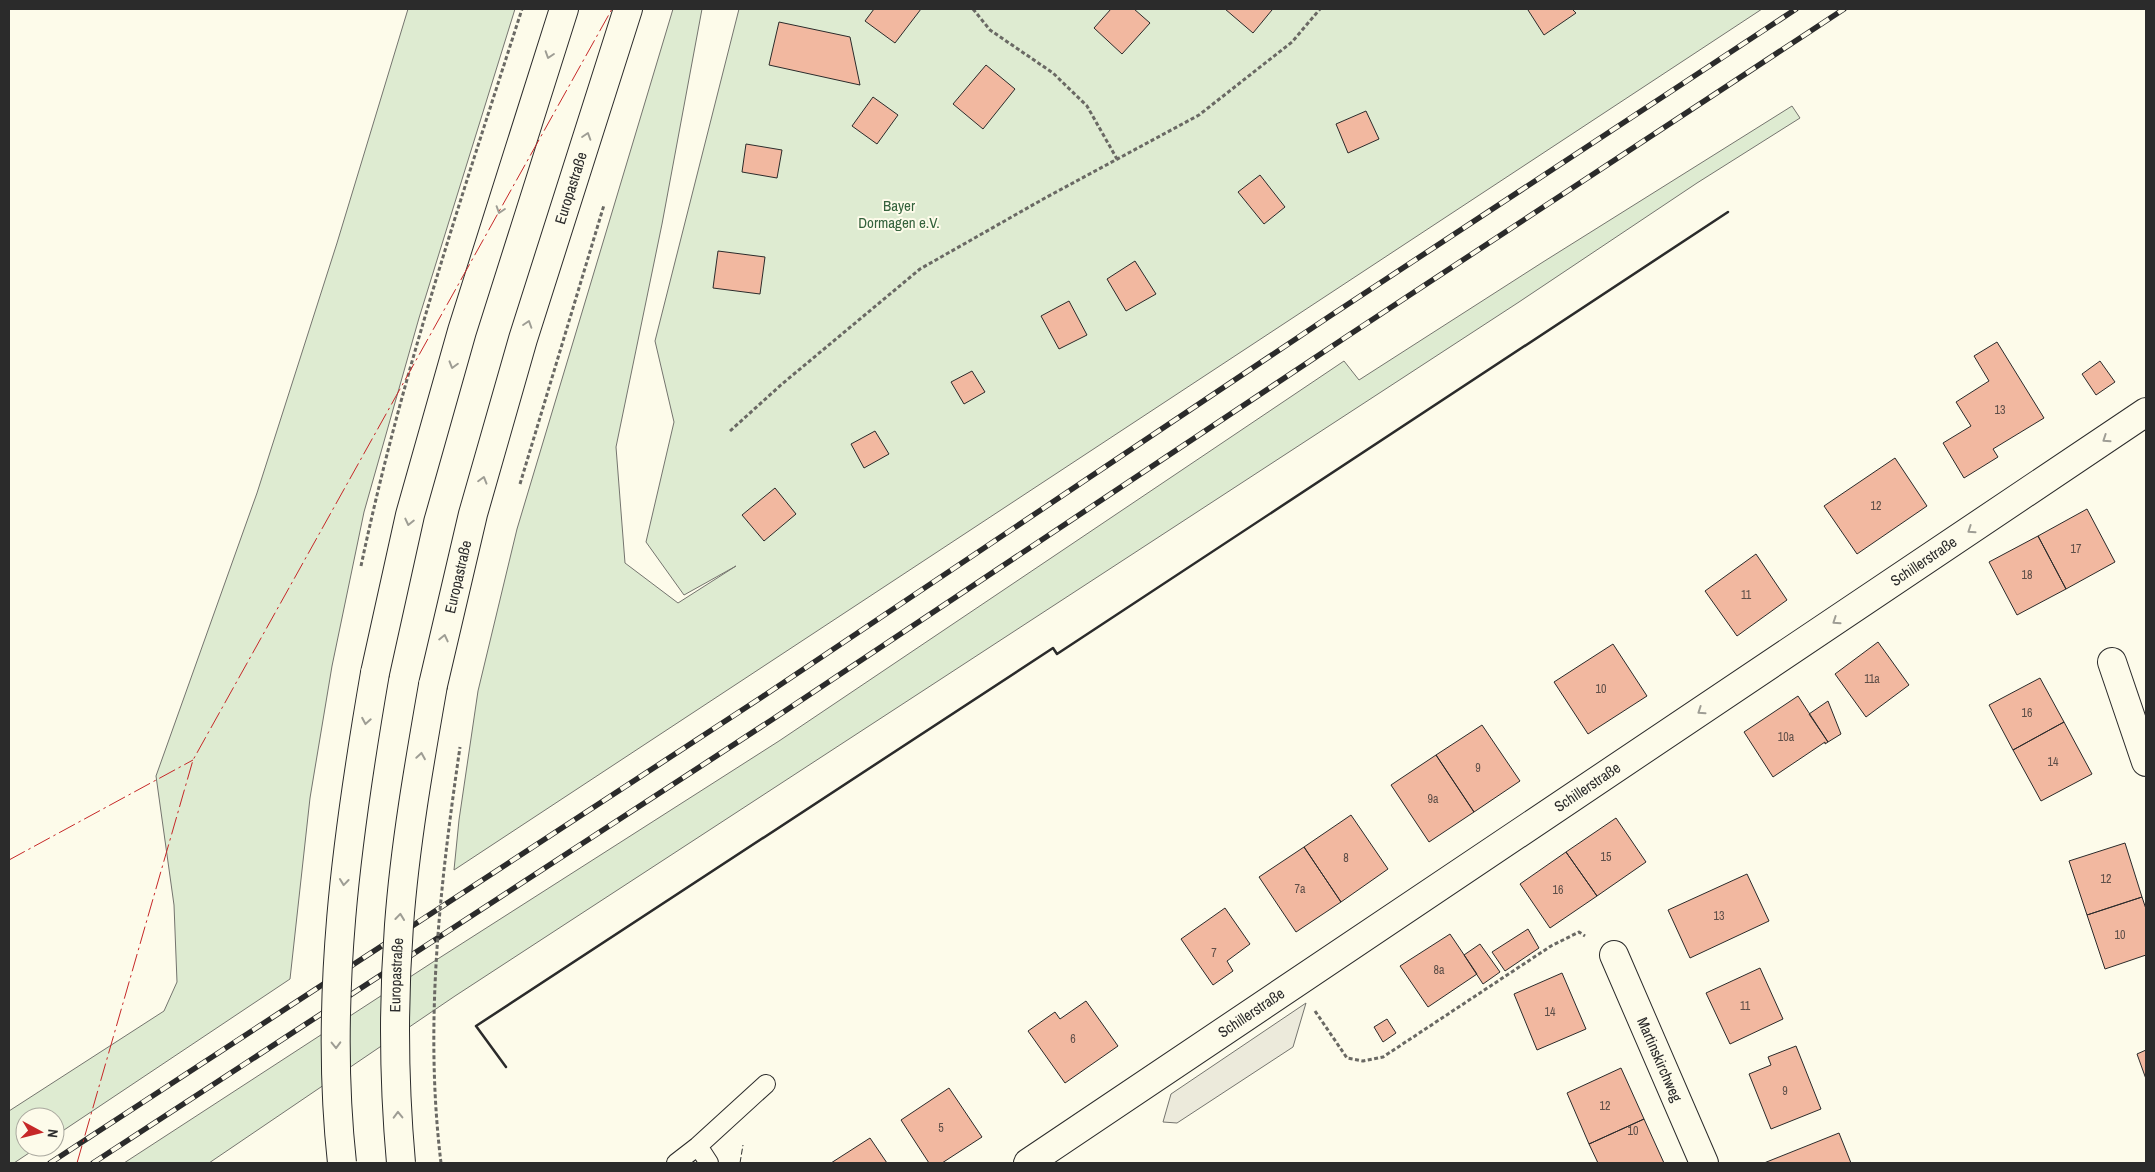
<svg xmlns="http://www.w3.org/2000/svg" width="2155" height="1172" viewBox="0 0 2155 1172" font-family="'Archivo Narrow',sans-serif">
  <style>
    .green { fill: #deebd1; stroke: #74746e }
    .parking { fill: #eceadb; stroke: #74746e }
    .building { fill: #f2b8a0; stroke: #2b2b2b }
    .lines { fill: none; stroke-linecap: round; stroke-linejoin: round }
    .service-casing { stroke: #2b2b2b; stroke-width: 20 }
    .minor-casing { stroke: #2b2b2b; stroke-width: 30 }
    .secondary-casing { stroke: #2b2b2b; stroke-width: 30 }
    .path { stroke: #6a6964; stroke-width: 3; stroke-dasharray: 4 2.5; stroke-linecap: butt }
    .service { stroke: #fdfbea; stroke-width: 18 }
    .minor { stroke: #fdfbea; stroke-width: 28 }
    .secondary { stroke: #fdfbea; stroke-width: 28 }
    .rail-casing { stroke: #2b2b2b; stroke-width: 5.5 }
    .rail { stroke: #fdfbea; stroke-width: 4; stroke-dasharray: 11; stroke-linecap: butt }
    .secondary-bridge-casing { stroke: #2b2b2b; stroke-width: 30; stroke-linecap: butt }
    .path-bridge { stroke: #6a6964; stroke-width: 3; stroke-dasharray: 4 2.5; stroke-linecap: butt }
    .secondary-bridge { stroke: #fdfbea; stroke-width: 28 }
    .fence { stroke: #2b2b2b; stroke-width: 1; stroke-dasharray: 6 2.5; stroke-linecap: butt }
    .wall { stroke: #2b2b2b; stroke-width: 2.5 }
    .power { stroke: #c62828; stroke-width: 1; stroke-dasharray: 18 4 2.5 4; stroke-linecap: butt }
    .oneway { stroke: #9e9d94 }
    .labels { text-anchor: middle; stroke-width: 4; stroke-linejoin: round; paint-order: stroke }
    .number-label { font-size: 12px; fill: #5d4e48 }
    .street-label { font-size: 15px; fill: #2b2b2b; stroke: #fdfbea }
    .park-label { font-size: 15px; fill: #34623c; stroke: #fdfbea }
  </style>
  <rect width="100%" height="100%" fill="#fdfbea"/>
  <path class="green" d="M 408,9 L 515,9 L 419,318 L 364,512 L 332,666 L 310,798 L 290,979 L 55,1136 L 55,1117 L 25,1117 L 25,1147 L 38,1147 L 14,1163 L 9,1163 L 9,1111 L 164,1011 L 177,982 L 174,905 L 156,776 L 257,493 L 337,243 Z
    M 673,9 L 702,9 L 662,224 L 616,447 L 625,563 L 678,603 L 736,566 L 684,595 L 646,542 L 674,422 L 655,341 L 739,9 L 1762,9 L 454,870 L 459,820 L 478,691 L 517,529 Z
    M 1792,106 L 1800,118 L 1697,183 L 1519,302 L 455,996 L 209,1163 L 124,1163 L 433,962 L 779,741 L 1344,361 L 1359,380 L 1543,262 Z"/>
  <path class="parking" d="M 1306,1003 L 1293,1047 L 1177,1123 L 1163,1122 L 1171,1094 Z"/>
  <path class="building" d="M 874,9 L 921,9 L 895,43 L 865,21 Z
    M 1111,9 L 1134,9 L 1150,23 L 1122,54 L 1094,28 Z
    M 1225,9 L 1270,9 L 1272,10 L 1253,33 Z
    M 1530,9 L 1572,9 L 1576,13 L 1544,35 L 1528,10 Z
    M 779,22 L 850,37 L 860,85 L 769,65 Z
    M 986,65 L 1015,89 L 983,129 L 953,104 Z
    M 873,97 L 898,115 L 877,144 L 852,126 Z
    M 1366,111 L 1379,139 L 1348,153 L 1336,124 Z
    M 746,144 L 782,150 L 777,178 L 742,172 Z
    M 1260,175 L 1285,207 L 1264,224 L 1238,192 Z
    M 718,251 L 765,257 L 760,294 L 713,288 Z
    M 1135,261 L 1156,294 L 1126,311 L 1107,279 Z
    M 1069,301 L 1087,335 L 1059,349 L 1041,316 Z
    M 1997,342 L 2044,418 L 1993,449 L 1998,457 L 1964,478 L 1943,443 L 1971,426 L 1956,402 L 1989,381 L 1974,356 Z
    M 2100,361 L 2115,382 L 2096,395 L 2082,374 Z
    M 972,371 L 985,392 L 964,404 L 951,382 Z
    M 875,431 L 889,454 L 864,468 L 851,444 Z
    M 1895,458 L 1927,506 L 1857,554 L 1824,506 Z
    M 775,488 L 796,514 L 764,541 L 742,515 Z
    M 2087,509 L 2115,562 L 2066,589 L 2038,536 Z
    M 2038,536 L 2066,589 L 2017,615 L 1989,562 Z
    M 1756,554 L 1787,600 L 1737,636 L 1705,591 Z
    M 1878,642 L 1909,685 L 1866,717 L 1835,674 Z
    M 1613,644 L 1647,696 L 1588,734 L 1554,682 Z
    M 2040,678 L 2064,722 L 2013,750 L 1989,705 Z
    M 1798,696 L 1828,742 L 1825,744 L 1825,742 L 1773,777 L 1744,732 Z
    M 1828,701 L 1841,734 L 1828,742 L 1809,714 Z
    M 2064,722 L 2092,774 L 2041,801 L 2013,750 Z
    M 1482,725 L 1520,781 L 1474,812 L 1436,755 Z
    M 1436,755 L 1474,812 L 1429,842 L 1391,785 Z
    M 1351,815 L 1388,869 L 1341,902 L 1304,847 Z
    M 1616,818 L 1646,862 L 1597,896 L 1566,852 Z
    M 2125,843 L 2142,897 L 2087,915 L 2069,861 Z
    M 1304,847 L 1341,902 L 1296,932 L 1259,877 Z
    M 1566,852 L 1597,896 L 1550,928 L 1520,884 Z
    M 1747,874 L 1769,921 L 1690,958 L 1668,910 Z
    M 2142,897 L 2146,909 L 2146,955 L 2105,969 L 2087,915 Z
    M 1225,908 L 1250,944 L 1227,961 L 1233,971 L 1213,985 L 1181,939 Z
    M 1528,929 L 1539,948 L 1505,971 L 1492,952 Z
    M 1450,934 L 1477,974 L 1428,1007 L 1400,966 Z
    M 1480,944 L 1500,972 L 1483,984 L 1464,955 Z
    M 1760,968 L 1783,1019 L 1730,1044 L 1706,993 Z
    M 1562,973 L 1586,1029 L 1537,1050 L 1514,994 Z
    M 1086,1001 L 1118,1046 L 1065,1083 L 1028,1031 L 1055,1012 L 1060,1019 Z
    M 1387,1019 L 1396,1033 L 1383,1042 L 1374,1027 Z
    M 1796,1046 L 1821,1109 L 1771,1129 L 1749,1074 L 1771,1065 L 1768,1057 Z
    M 2146,1050 L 2146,1079 L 2137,1054 Z
    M 1621,1068 L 1644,1119 L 1589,1144 L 1567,1093 Z
    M 949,1088 L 982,1137 L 942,1163 L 929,1163 L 901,1120 Z
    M 1644,1119 L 1664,1163 L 1598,1163 L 1589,1144 Z
    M 1839,1133 L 1851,1163 L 1764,1163 Z
    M 870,1138 L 887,1163 L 831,1163 Z"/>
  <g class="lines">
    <defs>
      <path id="service" d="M 698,1146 L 709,1163
        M 676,1163 L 698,1146 L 766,1084"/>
      <g id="minor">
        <path d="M 2112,662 L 2146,762"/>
        <path id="s1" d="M 1614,955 L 1704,1163"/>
        <path id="s2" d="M 1028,1163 L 2146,412"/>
      </g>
      <g id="secondary">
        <path d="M 375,673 L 410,515 L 462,331 L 564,9"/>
        <path id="s3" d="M 433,685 L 473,514 L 523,339 L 628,9"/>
      </g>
    </defs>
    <use href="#service" class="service-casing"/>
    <use href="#minor" class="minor-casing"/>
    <use href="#secondary" class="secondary-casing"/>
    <path class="path" d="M 973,9 L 990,30 L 1053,73 L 1087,106 L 1117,159
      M 730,431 L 782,384 L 920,269 L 1045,198 L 1199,115 L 1292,42 L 1320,9
      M 520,484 L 604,205
      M 361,566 C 401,376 463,193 522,9
      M 1315,1011 L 1347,1058 L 1363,1061 L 1383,1057 L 1551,946 L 1579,932 L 1585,936"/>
    <use href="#service" class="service"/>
    <use href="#minor" class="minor"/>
    <use href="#secondary" class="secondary"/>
    <defs>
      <path id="rail" d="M 50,1163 L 762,697 L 1330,316 L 1796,9
        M 93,1163 L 773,719 L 1349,335 L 1844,9"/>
    </defs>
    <use href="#rail" class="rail-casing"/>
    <use href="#rail" class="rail"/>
    <defs>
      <g id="secondary-bridge">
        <path d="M 342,1163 C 324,999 347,835 375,673"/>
        <path id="s4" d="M 401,1163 C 394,1085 393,1004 399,925 C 405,845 419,765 433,685"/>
      </g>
    </defs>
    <use href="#secondary-bridge" class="secondary-bridge-casing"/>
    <path class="path-bridge" d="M 441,1163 C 424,1024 440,885 460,747"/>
    <use href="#secondary-bridge" class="secondary-bridge"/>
    <path class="fence" d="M 740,1163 L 743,1145"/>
    <path class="wall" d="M 506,1067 L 476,1026 L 1053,648 L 1057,654 L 1728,212"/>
    <path class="power" d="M 9,860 L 193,760
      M 77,1163 L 193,760 L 612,9"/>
  </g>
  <defs><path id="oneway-chevron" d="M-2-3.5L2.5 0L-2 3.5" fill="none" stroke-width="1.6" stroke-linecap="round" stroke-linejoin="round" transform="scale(1.25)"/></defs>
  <g class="oneway">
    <use href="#oneway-chevron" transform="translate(549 55) rotate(108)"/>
    <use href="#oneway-chevron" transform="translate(587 136) rotate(-72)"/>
    <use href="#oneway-chevron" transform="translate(500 210) rotate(108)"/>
    <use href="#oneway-chevron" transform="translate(528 324) rotate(-72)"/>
    <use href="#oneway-chevron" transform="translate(453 365) rotate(106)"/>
    <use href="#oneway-chevron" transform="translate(2106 439) rotate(146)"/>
    <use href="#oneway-chevron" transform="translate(483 480) rotate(-74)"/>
    <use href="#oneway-chevron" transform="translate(409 522) rotate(103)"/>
    <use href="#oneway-chevron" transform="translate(1971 530) rotate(146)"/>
    <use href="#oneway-chevron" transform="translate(1836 621) rotate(146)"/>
    <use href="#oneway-chevron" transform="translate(444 638) rotate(-77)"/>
    <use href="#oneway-chevron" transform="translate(1701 711) rotate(146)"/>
    <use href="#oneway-chevron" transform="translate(366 721) rotate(100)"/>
    <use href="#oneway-chevron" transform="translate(421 756) rotate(-81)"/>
    <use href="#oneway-chevron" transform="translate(344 882) rotate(96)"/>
    <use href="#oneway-chevron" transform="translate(400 917) rotate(-84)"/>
    <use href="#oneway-chevron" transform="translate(336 1045) rotate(89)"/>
    <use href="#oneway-chevron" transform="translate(398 1115) rotate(-91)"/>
  </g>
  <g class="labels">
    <g class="number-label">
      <text x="2000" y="414">13</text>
      <text x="1876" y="510">12</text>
      <text x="2076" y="553">17</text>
      <text x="2027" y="579">18</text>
      <text x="1746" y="599">11</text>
      <text x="1872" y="683">11a</text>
      <text x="1601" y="693">10</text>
      <text x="2027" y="717">16</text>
      <text x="1786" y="741">10a</text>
      <text x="2053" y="766">14</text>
      <text x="1478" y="772">9</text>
      <text x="1433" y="803">9a</text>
      <text x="1606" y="861">15</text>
      <text x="1346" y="862">8</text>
      <text x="2106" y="883">12</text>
      <text x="1300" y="893">7a</text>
      <text x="1558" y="894">16</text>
      <text x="1719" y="920">13</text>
      <text x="2120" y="939">10</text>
      <text x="1214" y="957">7</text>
      <text x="1439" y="974">8a</text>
      <text x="1745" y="1010">11</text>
      <text x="1550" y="1016">14</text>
      <text x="1073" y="1043">6</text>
      <text x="1785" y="1095">9</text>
      <text x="1605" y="1110">12</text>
      <text x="941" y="1132">5</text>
      <text x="1633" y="1135">10</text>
    </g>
    <g class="street-label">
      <text dy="5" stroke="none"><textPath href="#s3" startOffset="516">Europastraße</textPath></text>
      <text dy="5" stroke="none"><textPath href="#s2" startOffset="1079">Schillerstraße</textPath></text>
      <text dy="5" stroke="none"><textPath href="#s3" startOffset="111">Europastraße</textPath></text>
      <text dy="5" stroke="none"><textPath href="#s2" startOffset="674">Schillerstraße</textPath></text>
      <text dy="5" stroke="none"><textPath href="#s4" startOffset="188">Europastraße</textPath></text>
      <text dy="5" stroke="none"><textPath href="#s2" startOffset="269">Schillerstraße</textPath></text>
      <text dy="5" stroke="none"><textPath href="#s1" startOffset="114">Martinskirchweg</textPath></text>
    </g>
    <g class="park-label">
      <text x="899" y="211">Bayer<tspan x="899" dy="17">Dormagen e.V.</tspan></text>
    </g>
  </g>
  <rect width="2155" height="1172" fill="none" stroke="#2b2b2b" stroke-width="20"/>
  <g transform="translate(40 1132) rotate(97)"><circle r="24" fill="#fdfbea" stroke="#a9a89e"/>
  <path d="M0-4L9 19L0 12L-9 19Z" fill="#c62828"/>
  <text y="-8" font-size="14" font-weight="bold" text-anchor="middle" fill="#2b2b2b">N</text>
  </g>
</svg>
